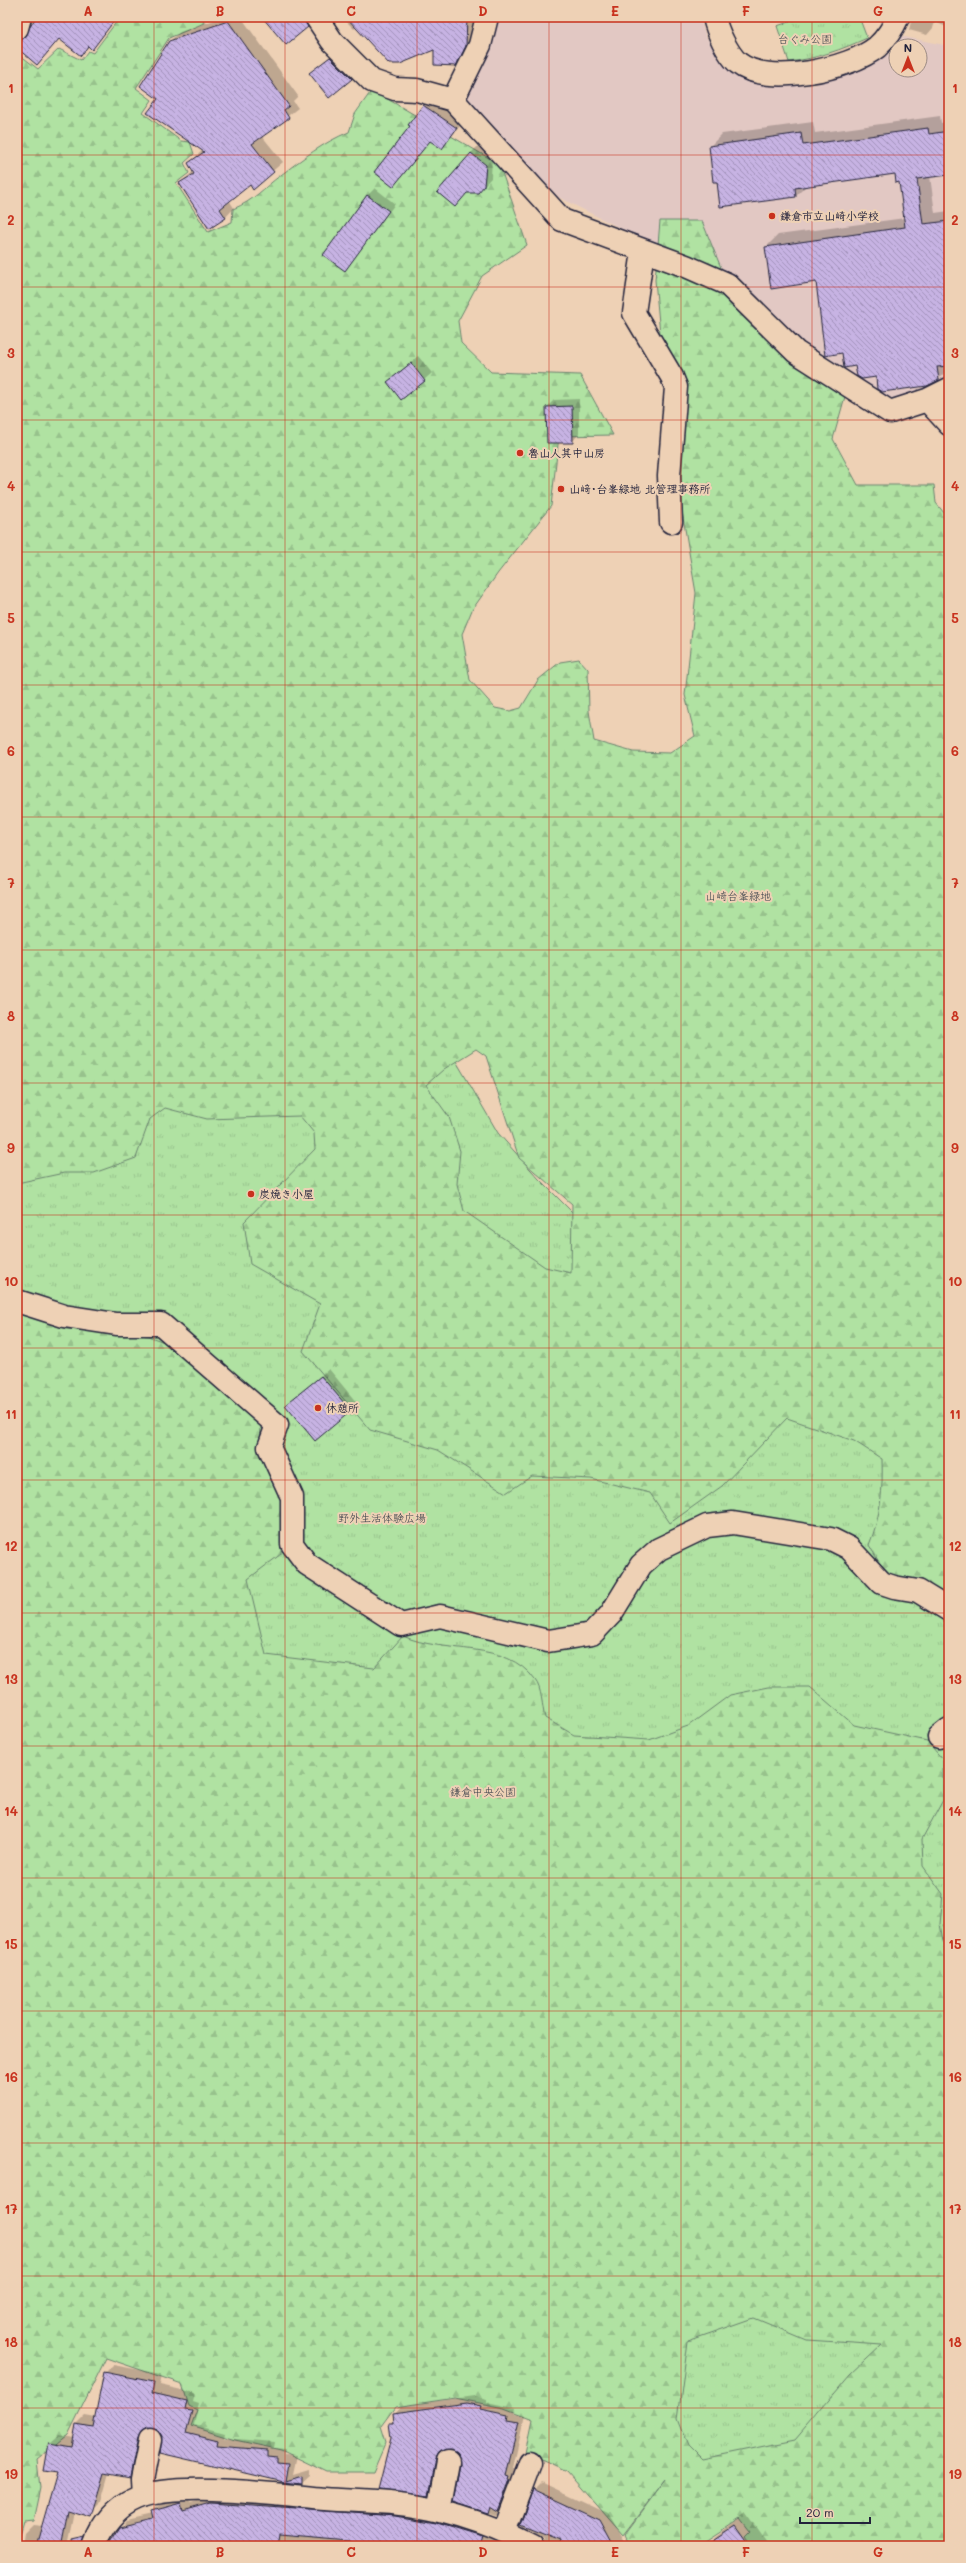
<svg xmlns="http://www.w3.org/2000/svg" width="966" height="2563" viewBox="0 0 966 2563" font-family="Mali,'Klee One',sans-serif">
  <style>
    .built { fill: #e2c8c3; fill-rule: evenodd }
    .grass { fill: url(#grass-tufts); stroke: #69826e }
    .forest { fill: url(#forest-firs); stroke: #69826e; fill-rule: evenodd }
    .shadow { fill: #0003 }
    .building { fill: url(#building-back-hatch); stroke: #22223b }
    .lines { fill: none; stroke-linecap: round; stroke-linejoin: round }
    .minor-casing { stroke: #22223b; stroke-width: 25 }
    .minor { stroke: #eed1b5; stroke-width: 22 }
    .grid { fill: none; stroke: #c8321e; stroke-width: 1; stroke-opacity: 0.55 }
    .poi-dot { fill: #c8321e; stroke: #eed1b5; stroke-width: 1.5 }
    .labels { text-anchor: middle; stroke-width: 4; stroke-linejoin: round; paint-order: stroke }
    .park-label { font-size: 11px; fill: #373f4a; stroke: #eed1b5 }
    .poi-label { font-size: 11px; font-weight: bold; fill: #22223b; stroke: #eed1b5; text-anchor: start }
    .neatline { fill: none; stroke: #c8321e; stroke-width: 1.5 }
    .grid-label { font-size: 13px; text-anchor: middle; font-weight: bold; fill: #c8321e }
  </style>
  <defs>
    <pattern id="grass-tufts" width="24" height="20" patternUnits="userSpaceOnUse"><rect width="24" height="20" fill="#b0e2a2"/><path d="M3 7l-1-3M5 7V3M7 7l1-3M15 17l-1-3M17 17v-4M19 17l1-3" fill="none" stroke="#97c28c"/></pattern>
    <pattern id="forest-firs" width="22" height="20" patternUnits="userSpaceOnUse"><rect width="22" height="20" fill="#b0e2a2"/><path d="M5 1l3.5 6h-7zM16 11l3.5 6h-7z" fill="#97c28c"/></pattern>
    <pattern id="building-back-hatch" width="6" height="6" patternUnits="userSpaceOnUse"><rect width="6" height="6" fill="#c7b3e3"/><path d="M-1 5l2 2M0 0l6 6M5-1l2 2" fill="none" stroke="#a191b9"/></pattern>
  </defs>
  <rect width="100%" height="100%" fill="#eed1b5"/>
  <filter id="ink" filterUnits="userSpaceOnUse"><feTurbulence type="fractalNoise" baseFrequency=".025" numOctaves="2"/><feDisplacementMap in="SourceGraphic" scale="8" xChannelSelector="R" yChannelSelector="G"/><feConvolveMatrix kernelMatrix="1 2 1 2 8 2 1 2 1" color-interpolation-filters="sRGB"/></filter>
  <g filter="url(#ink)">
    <path class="built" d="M 494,17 L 700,17 L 706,37 L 729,69 L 773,87 L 814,85 L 872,64 L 888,54 L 900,36 L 949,46 L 949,384 L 910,397 L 876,399 L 791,332 L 730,272 L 632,234 L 560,198 L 492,133 L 468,98 L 471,78 ZM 896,46 L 920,46 L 920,70 L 896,70 Z"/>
    <path class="grass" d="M 804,17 L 859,17 L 867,38 C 841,50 818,58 789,62 L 777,26 Z
      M 17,829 L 456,1061 L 498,1133 L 539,1179 L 579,1219 L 949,1206 L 949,2546 L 798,2519 L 671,2490 L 651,2494 L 538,2379 L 92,2345 L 17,2468 Z"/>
    <path class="forest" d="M 120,17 L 203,17 L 204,23 L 169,38 L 136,88 L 152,100 L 143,113 L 181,141 L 190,142 L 194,154 L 184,163 L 189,173 L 176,183 L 208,232 L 232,222 L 233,209 C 255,200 262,189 281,175 C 302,159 324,142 349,132 L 355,114 L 372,90 L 499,164 L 527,245 L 482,276 L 458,321 L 461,343 L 491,372 L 580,375 L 613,435 L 559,436 L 551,506 L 498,573 L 472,610 L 462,634 L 470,680 L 495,708 L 510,711 L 521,708 L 538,680 L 560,662 L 579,659 L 588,669 L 589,711 L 594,741 L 633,752 L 670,753 L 695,736 L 685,695 L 696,593 L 670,441 L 655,280 L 660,221 L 702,221 L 735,302 L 846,393 L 833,439 L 858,485 L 934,485 L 936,503 L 949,519 L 949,1600 L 895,1579 L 879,1562 L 869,1545 C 881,1516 883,1489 882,1459 L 854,1441 L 787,1418 L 722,1486 L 670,1523 L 650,1493 L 591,1479 L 532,1476 L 506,1493 L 438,1450 L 370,1430 L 303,1351 L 320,1304 L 250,1264 L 244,1222 L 315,1149 L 314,1133 L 300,1116 L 207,1119 L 165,1108 L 150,1119 L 136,1158 L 94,1173 L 64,1173 L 17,1183 L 17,57 L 20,55 L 38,69 L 59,49 L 81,60 L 88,51 L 93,53 ZM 476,1049 L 486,1056 L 519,1158 L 572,1204 L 571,1273 L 545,1267 L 464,1211 L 457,1184 L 460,1151 L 449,1117 L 426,1085 L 444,1069 Z
      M 17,1310 L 46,1318 L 66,1329 L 140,1333 L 164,1342 L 261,1424 L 260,1450 L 282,1491 L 281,1554 L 248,1579 L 266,1655 L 374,1668 L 403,1636 C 444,1655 506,1639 535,1680 C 542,1688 542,1707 545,1718 L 574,1735 L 649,1740 L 688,1726 L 730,1695 L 769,1687 L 810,1687 L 854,1725 L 927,1741 L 943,1760 L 943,1800 L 922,1839 L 923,1866 L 943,1894 L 940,1924 L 949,1974 L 949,2546 L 751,2546 L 744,2536 L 749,2531 L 739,2518 L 696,2546 L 633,2546 L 625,2534 L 665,2480 L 623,2535 L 567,2471 L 526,2452 L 533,2419 L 504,2408 L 455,2398 L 395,2407 L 381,2426 L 386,2442 L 373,2472 L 326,2472 L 281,2450 L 235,2440 L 191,2426 L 197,2410 L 189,2406 L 182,2384 L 106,2358 L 68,2435 L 37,2460 L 40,2488 L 33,2521 L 23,2522 L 17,2542 ZM 754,2318 L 807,2340 L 882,2345 L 851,2374 L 795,2440 L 702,2459 L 689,2446 L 678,2418 L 688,2341 Z"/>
    <path class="shadow" d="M 42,17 L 117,17 L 92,48 L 89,46 L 81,55 L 59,38 L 37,63 L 17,46 Z
      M 223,17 L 241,17 L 298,96 L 293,101 L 298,108 L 262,136 L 283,162 L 253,188 L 250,184 L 229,200 L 234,208 L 225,218 L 180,183 L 194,171 L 189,163 L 203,150 L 159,99 L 170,41 L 180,32 Z
      M 342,17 L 479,17 L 473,23 L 473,37 L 463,57 L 456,65 L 435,49 L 357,27 L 354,29 Z
      M 912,17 L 949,17 L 949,28 L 935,22 L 933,28 L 927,35 L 909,30 Z
      M 338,50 L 358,71 L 351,79 L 318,66 Z
      M 433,98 L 464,121 L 442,148 L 431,140 L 393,186 L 376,172 Z
      M 940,116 L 941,123 L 949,121 L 949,174 L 930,176 L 935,213 L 949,211 L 949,369 L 938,379 L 877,376 L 856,365 L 843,352 L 817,281 L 766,247 L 778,235 L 905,218 L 900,181 L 896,173 L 807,185 L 796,196 L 718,181 L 710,146 L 722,134 L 813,122 L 815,133 Z
      M 478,146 L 492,158 L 491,178 L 478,192 L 471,153 Z
      M 375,188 L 395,204 L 345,270 L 367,196 Z
      M 418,356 L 432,373 L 402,399 L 388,382 Z
      M 579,399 L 579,434 L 572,442 L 547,407 L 554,400 Z
      M 329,1369 L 357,1403 L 350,1410 L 294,1398 Z
      M 113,2365 L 162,2374 L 160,2385 L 195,2393 L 193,2401 L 199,2403 L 194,2425 L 225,2433 L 224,2438 L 275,2442 L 274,2448 L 285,2449 L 284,2454 L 297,2455 L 293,2474 L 310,2469 L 310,2475 L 301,2483 L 284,2482 L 163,2435 L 159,2429 L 147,2427 L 138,2468 L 129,2477 L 109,2473 L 101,2501 L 94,2508 L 86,2476 L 75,2506 L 68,2541 L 78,2543 L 78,2546 L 23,2546 L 25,2533 L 33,2525 L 42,2526 L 58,2473 L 45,2470 L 50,2443 L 59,2435 L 74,2438 L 77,2424 L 85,2416 L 96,2418 L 105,2373 Z
      M 475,2396 L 487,2399 L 487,2402 L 515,2408 L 514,2413 L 525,2415 L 513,2468 L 516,2468 L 515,2472 L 517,2473 L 504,2508 L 496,2515 L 455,2501 L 461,2464 L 457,2452 L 451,2449 L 443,2451 L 436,2487 L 429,2495 L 392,2438 L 390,2424 L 395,2419 L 394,2414 L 401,2406 Z
      M 542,2482 L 608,2513 L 628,2546 L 544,2546 L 544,2539 L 521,2526 L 534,2490 Z
      M 220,2495 L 417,2510 L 527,2546 L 109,2546 L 127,2520 L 153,2514 L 152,2511 L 160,2503 L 188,2496 L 191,2504 Z
      M 746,2513 L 769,2546 L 706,2546 L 716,2535 Z"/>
    <path class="building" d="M 36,17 L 117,17 L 92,50 L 88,46 L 81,56 L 59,39 L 37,65 L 17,48 Z
      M 262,17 L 304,17 L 308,27 L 286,45 Z
      M 346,17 L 467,17 L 466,46 L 456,66 L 434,65 L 434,50 L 400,64 L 389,64 Z
      M 228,21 L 289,106 L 284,110 L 289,118 L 252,144 L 274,172 L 253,190 L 250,185 L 220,209 L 226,218 L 209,229 L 179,183 L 194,174 L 188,163 L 204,152 L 147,113 L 158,99 L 140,86 L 169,41 Z
      M 330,57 L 352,79 L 329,98 L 309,73 Z
      M 423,105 L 457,128 L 442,149 L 430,141 L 393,187 L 374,172 L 410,126 L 408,125 Z
      M 928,128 L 929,134 L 949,131 L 949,175 L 917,179 L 923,224 L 949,221 L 949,366 L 937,367 L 939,380 L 927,386 L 882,392 L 877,389 L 876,377 L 862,379 L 857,376 L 855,366 L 844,368 L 842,353 L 825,356 L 816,282 L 771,289 L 765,247 L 905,227 L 899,182 L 896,183 L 895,174 L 795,188 L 796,197 L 720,207 L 717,182 L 713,182 L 709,146 L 801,133 L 803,145 Z
      M 471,153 L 486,165 L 484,186 L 478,193 L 467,193 L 455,207 L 437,192 Z
      M 367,195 L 389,211 L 345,271 L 323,255 Z
      M 411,363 L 425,381 L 401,400 L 387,382 Z
      M 572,406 L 573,443 L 547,443 L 546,407 Z
      M 321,1376 L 351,1411 L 315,1441 L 285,1405 Z
      M 104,2372 L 154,2382 L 152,2393 L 187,2401 L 185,2410 L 192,2411 L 186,2433 L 218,2441 L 217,2446 L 267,2450 L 267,2456 L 277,2457 L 277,2462 L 289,2463 L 286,2481 L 302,2476 L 302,2484 L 282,2482 L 284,2482 L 160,2453 L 162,2436 L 158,2430 L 146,2428 L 138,2438 L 130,2478 L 104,2473 L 91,2517 L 68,2510 L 61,2546 L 36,2546 L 57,2473 L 44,2471 L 49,2443 L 72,2447 L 76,2424 L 93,2427 Z
      M 467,2403 L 481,2406 L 480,2409 L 508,2415 L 507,2420 L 519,2422 L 506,2475 L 509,2476 L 508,2479 L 510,2480 L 498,2511 L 490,2506 L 488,2513 L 453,2502 L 460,2464 L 456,2453 L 450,2450 L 439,2454 L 436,2459 L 429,2496 L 378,2490 L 391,2438 L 389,2423 L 394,2423 L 393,2413 Z
      M 533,2489 L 600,2520 L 614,2546 L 559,2546 L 561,2541 L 520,2525 Z
      M 181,2503 L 183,2511 L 211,2503 L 395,2516 L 436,2523 L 482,2537 L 479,2546 L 349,2546 L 350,2541 L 279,2535 L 277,2546 L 107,2546 L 119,2527 L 153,2519 L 151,2511 Z
      M 734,2525 L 749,2546 L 702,2546 Z
      M 85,2536 L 82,2546 L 73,2546 L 72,2539 Z"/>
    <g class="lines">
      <defs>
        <path id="minor" d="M 316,17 L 332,41 L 372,81 L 395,89 L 417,90 L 453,100 L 562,220 L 686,266 L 727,284 L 796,352 L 890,412 L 927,400 L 949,389
          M 714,17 C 717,31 727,53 738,63 C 767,87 850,69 877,47 C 887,38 893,28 898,17
          M 17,28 L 20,17
          M 453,100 L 480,45 L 487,17
          M 643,251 L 634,313 L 672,377 L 676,387 L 669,476 L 671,522
          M 927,400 L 949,424
          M 17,1301 L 64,1316 L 116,1324 L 161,1324 L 277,1425 L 269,1447 L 292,1497 L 292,1544 L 307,1564 L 401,1625 L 440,1616 L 548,1641 L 592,1634 L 611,1614 L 641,1565 L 659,1549 L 707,1526 L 733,1523 L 831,1539 L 849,1548 L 882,1583 L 894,1587 L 918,1591 L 949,1610
          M 939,1737 L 949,1729
          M 143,2496 L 142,2480 L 150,2440
          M 439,2511 L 448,2462
          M 504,2532 L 530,2463
          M 94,2546 C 101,2526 117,2506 137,2498 C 177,2481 279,2495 324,2499 C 362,2502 402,2501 439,2511 C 471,2519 503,2531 532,2546"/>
      </defs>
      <use href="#minor" class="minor-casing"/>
      <use href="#minor" class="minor"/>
    </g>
  </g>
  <path class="grid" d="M 154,17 L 154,2546M 285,17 L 285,2546M 417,17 L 417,2546M 549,17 L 549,2546M 681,17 L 681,2546M 812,17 L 812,2546M 17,155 L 949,155M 17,287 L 949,287M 17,420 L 949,420M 17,552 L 949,552M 17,685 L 949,685M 17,817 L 949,817M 17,950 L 949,950M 17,1083 L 949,1083M 17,1215 L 949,1215M 17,1348 L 949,1348M 17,1480 L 949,1480M 17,1613 L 949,1613M 17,1746 L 949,1746M 17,1878 L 949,1878M 17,2011 L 949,2011M 17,2143 L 949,2143M 17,2276 L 949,2276M 17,2408 L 949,2408"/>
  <g class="poi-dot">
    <circle cx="772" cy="216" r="4"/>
    <circle cx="520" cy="453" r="4"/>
    <circle cx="561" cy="489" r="4"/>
    <circle cx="251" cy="1194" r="4"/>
    <circle cx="318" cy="1408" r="4"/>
  </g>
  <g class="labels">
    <g class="park-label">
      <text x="805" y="43">台ぐみ公園</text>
      <text x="738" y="900">山崎台峯緑地</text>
      <text x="382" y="1522">野外生活体験広場</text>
      <text x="483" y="1796">鎌倉中央公園</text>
    </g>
    <g class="poi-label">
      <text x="780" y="220">鎌倉市立山崎小学校</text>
      <text x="528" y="457">魯山人其中山房</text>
      <text x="569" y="493">山﨑･台峯緑地 北管理事務所</text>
      <text x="259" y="1198">炭焼き小屋</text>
      <text x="326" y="1412">休憩所</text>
    </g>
  </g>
  <rect width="966" height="2563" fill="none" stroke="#eed1b5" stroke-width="44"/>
  <g transform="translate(908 58)"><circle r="19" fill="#eed1b5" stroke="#9c8b84"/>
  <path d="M0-3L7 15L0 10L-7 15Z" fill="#c8321e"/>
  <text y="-6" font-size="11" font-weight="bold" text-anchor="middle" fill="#22223b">N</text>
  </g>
  <path d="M800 2517v6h70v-6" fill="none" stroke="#22223b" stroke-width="2"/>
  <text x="806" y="2517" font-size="12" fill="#22223b" stroke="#eed1b5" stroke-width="3" paint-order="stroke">20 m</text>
  <rect x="22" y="22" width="922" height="2519" class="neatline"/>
  <g class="grid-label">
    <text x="88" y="16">A</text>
    <text x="220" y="16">B</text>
    <text x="351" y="16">C</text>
    <text x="483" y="16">D</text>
    <text x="615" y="16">E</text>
    <text x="746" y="16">F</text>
    <text x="878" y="16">G</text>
    <text x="11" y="93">1</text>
    <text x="955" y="93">1</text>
    <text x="11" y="225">2</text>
    <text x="955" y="225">2</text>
    <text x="11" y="358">3</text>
    <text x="955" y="358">3</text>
    <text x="11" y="491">4</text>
    <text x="955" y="491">4</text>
    <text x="11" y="623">5</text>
    <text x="955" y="623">5</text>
    <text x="11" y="756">6</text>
    <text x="955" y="756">6</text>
    <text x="11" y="888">7</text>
    <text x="955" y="888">7</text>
    <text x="11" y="1021">8</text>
    <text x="955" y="1021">8</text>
    <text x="11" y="1153">9</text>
    <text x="955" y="1153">9</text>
    <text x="11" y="1286">10</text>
    <text x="955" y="1286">10</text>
    <text x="11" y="1419">11</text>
    <text x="955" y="1419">11</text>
    <text x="11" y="1551">12</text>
    <text x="955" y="1551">12</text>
    <text x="11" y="1684">13</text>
    <text x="955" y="1684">13</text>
    <text x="11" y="1816">14</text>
    <text x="955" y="1816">14</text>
    <text x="11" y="1949">15</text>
    <text x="955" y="1949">15</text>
    <text x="11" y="2082">16</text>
    <text x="955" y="2082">16</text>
    <text x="11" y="2214">17</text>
    <text x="955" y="2214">17</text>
    <text x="11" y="2347">18</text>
    <text x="955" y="2347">18</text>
    <text x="11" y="2479">19</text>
    <text x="955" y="2479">19</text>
    <text x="88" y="2557">A</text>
    <text x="220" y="2557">B</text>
    <text x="351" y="2557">C</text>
    <text x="483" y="2557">D</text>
    <text x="615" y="2557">E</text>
    <text x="746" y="2557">F</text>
    <text x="878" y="2557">G</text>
  </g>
</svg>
